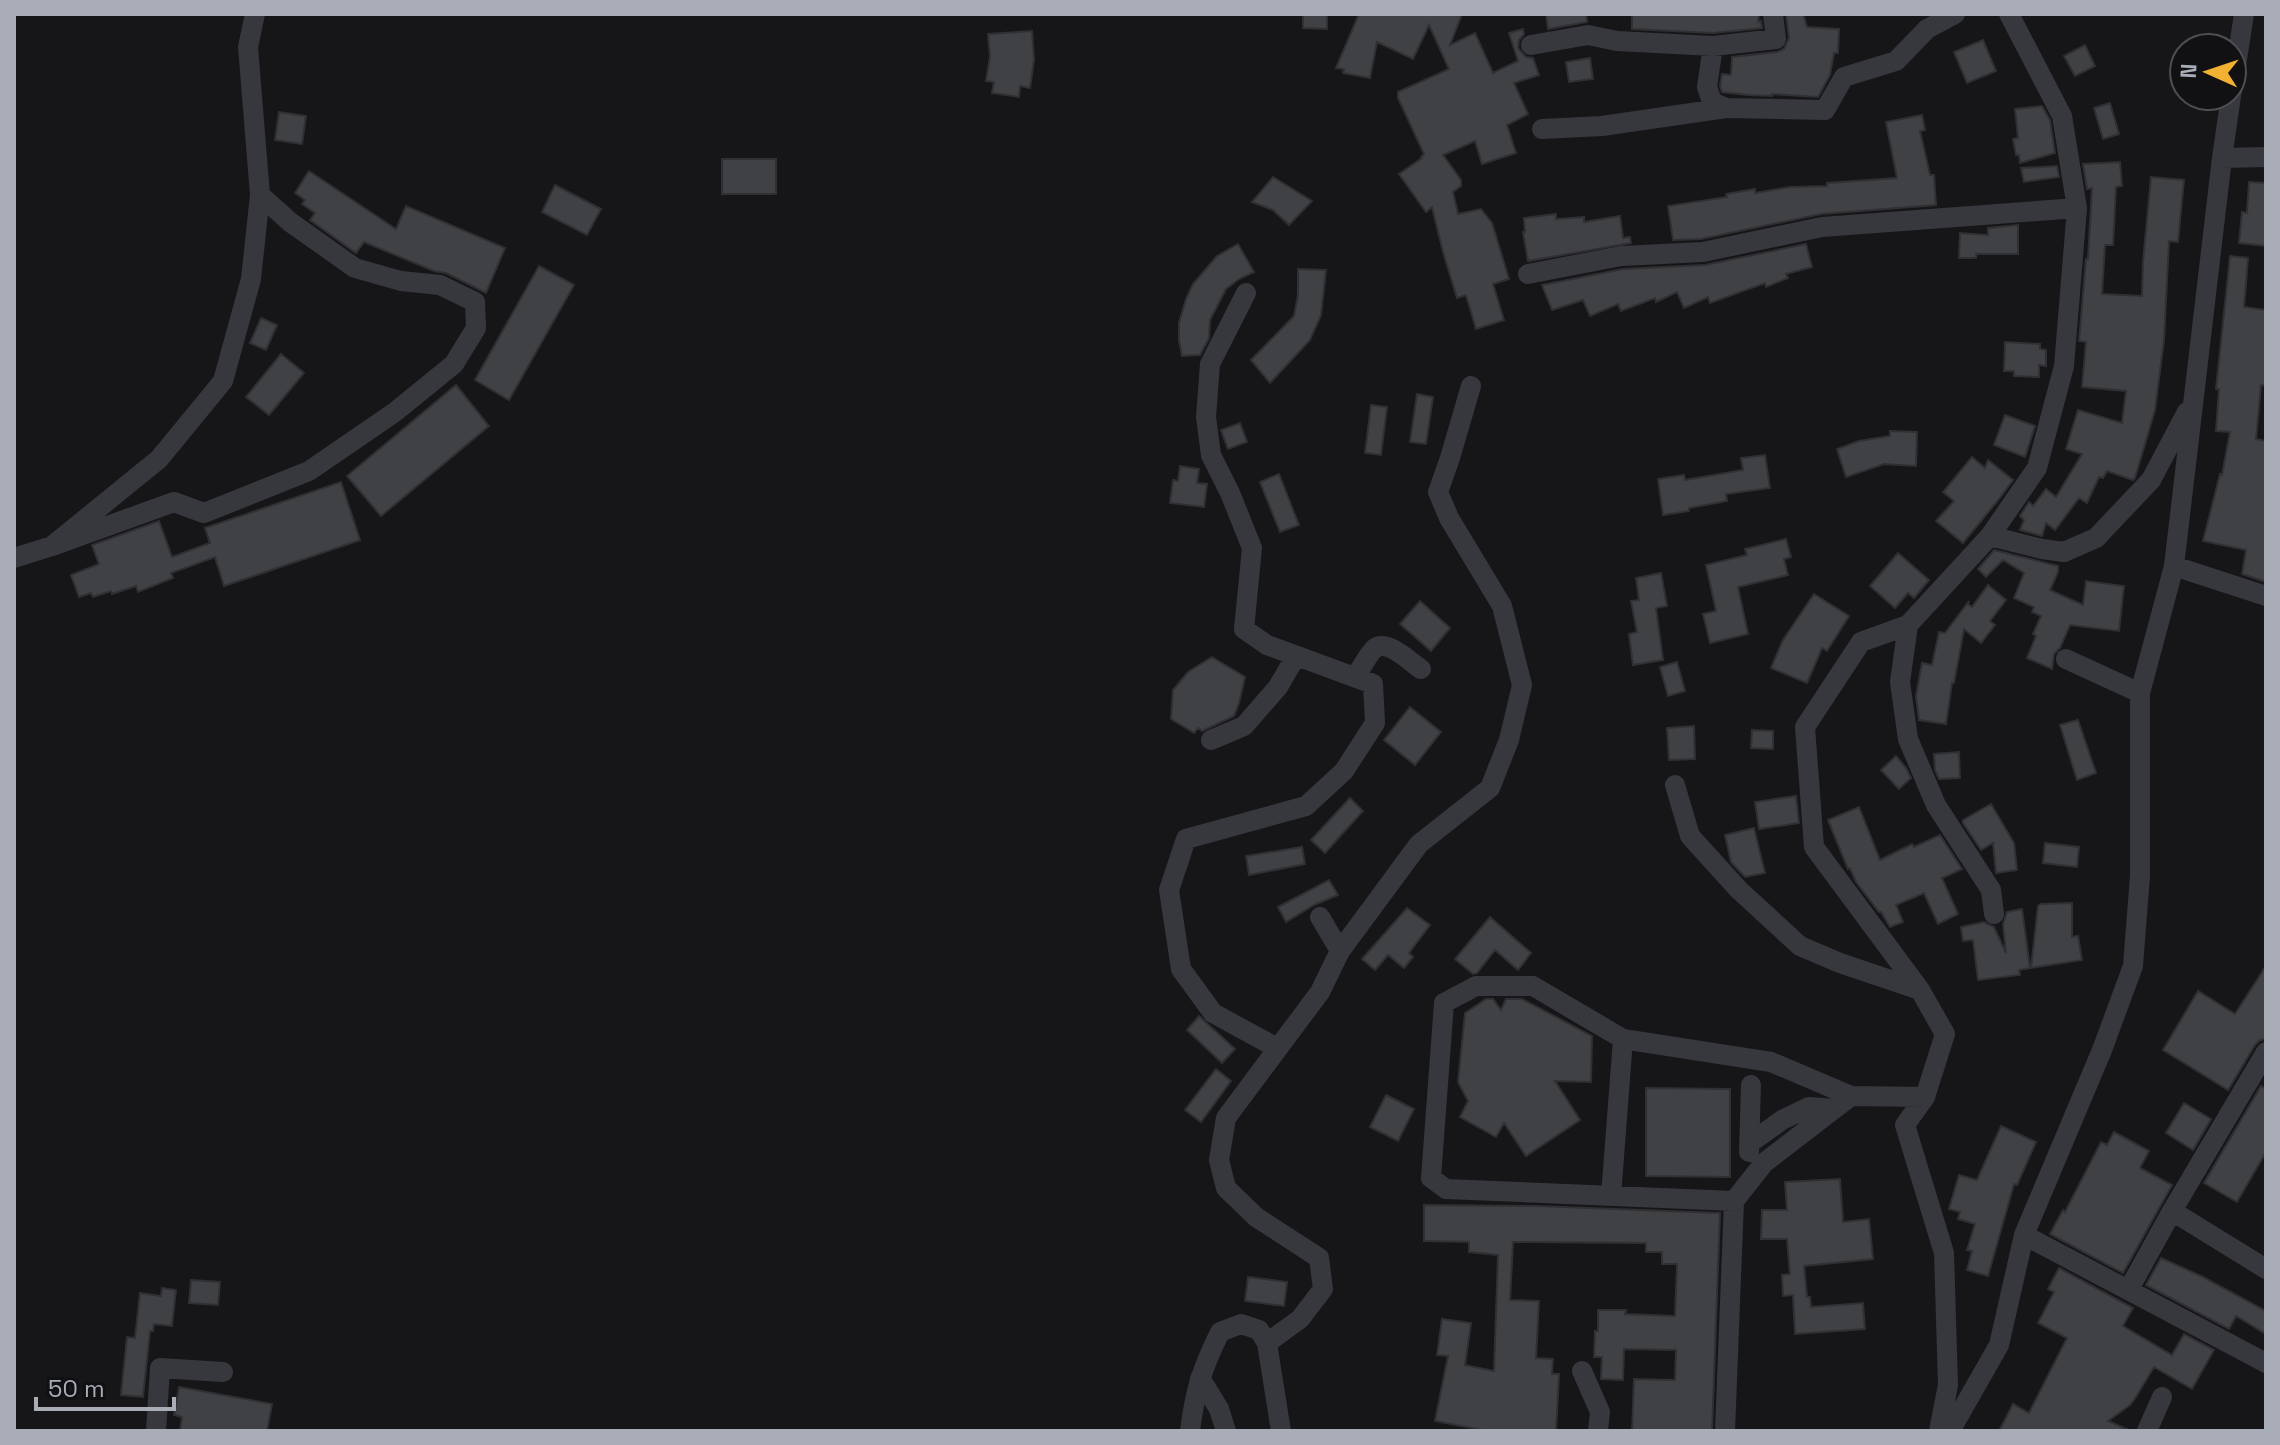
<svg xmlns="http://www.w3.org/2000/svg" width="2280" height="1445" viewBox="0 0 2280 1445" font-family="'Space Grotesk',sans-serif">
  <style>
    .building { fill: #404145; stroke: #303034; stroke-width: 2 }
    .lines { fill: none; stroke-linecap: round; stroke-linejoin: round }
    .minor { stroke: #37383d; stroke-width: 20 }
  </style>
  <rect width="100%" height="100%" fill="#161618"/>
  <path class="building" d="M 1303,14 L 1327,14 L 1327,29 L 1303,28 Z
    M 1359,14 L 1462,14 L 1450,45 L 1475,33 L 1493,73 L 1518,61 L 1509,33 L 1523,29 L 1524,34 L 1519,40 L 1518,48 L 1526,57 L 1533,58 L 1539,75 L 1514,83 L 1528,114 L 1507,125 L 1516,153 L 1482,164 L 1475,141 L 1443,155 L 1461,180 L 1461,186 L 1453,192 L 1458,214 L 1481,209 L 1492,223 L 1509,279 L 1493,284 L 1504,320 L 1476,329 L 1466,295 L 1457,298 L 1443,252 L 1432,207 L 1426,212 L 1399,174 L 1422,158 L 1421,157 L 1424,154 L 1398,98 L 1398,92 L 1449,69 L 1429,25 L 1413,59 L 1377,42 L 1370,78 L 1343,73 L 1344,69 L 1336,68 Z
    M 1546,14 L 1586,14 L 1587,22 L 1548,29 Z
    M 1632,14 L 1759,15 L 1758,22 L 1761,21 L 1762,28 L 1713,33 L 1632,29 Z
    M 1786,14 L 1803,14 L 1807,27 L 1839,29 L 1838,53 L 1834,53 L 1830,75 L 1818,97 L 1772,94 L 1772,96 L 1748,95 L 1722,92 L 1720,86 L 1722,74 L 1731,75 L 1732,57 L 1777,52 L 1784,49 L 1789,38 Z
    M 1032,31 L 1034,60 L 1030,88 L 1020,86 L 1019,97 L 992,93 L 994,82 L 986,81 L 990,57 L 988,34 Z
    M 1983,40 L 1996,71 L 1967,83 L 1954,52 Z
    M 2085,45 L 2095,66 L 2075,76 L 2064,56 Z
    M 1590,58 L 1593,79 L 1569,82 L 1566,62 Z
    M 2110,103 L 2119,134 L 2103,139 L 2094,108 Z
    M 2042,106 L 2050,120 L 2055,153 L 2020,163 L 2019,155 L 2016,155 L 2013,139 L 2018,138 L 2015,109 Z
    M 279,112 L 306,116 L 302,144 L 275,140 Z
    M 1922,115 L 1925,130 L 1920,131 L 1930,175 L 1934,175 L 1936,205 L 1821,214 L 1701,239 L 1673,240 L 1668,206 L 1727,197 L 1726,194 L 1755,189 L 1755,193 L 1790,187 L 1827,186 L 1827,183 L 1897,178 L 1886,122 Z
    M 722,159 L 776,159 L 776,194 L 722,194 Z
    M 2120,162 L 2122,186 L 2116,187 L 2113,245 L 2105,245 L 2102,294 L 2142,296 L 2143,262 L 2151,177 L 2184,180 L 2178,242 L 2169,241 L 2164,340 L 2155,410 L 2135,478 L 2133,480 L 2107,471 L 2103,478 L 2099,477 L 2087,503 L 2079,498 L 2055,530 L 2046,523 L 2042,536 L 2020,530 L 2024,520 L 2020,516 L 2029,502 L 2033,506 L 2046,489 L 2056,497 L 2082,454 L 2066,449 L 2078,410 L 2122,423 L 2126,391 L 2082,387 L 2086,342 L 2079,341 L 2086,259 L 2088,259 L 2092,188 L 2087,189 L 2083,164 Z
    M 2057,166 L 2059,177 L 2024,182 L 2021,168 Z
    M 309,171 L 396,229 L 406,206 L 505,248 L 486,293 L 446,273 L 434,271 L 364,242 L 356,253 L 310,220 L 315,213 L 302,204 L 305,200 L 295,193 Z
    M 1273,177 L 1312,201 L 1289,225 L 1273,210 L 1252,202 Z
    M 2249,182 L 2266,183 L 2266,246 L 2239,243 L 2242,212 L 2247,213 Z
    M 555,185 L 601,209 L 587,235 L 542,212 Z
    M 1556,214 L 1556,219 L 1584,217 L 1584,222 L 1620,216 L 1623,238 L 1630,237 L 1631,243 L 1528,261 L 1523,232 L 1525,232 L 1524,218 Z
    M 2018,225 L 2018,254 L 1976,254 L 1976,258 L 1959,258 L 1960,233 L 1988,235 L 1988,228 Z
    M 1238,244 L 1254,272 L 1239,279 L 1226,289 L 1210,320 L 1209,338 L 1200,355 L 1182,356 L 1179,340 L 1179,323 L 1186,299 L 1193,284 L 1217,256 Z
    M 1806,244 L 1812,267 L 1786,274 L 1788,278 L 1766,287 L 1765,283 L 1710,303 L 1708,297 L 1684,308 L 1677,292 L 1656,302 L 1655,298 L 1621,311 L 1618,304 L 1590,316 L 1583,300 L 1552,310 L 1542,285 L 1623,269 L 1705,265 Z
    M 2230,256 L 2248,258 L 2244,307 L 2266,310 L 2266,386 L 2261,385 L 2256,439 L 2266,441 L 2266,582 L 2242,574 L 2246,550 L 2203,541 L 2220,474 L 2222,475 L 2230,432 L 2216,431 L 2219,389 L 2216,389 Z
    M 539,266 L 574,285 L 509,400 L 475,380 Z
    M 1298,269 L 1326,270 L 1321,315 L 1310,340 L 1270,383 L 1251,360 L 1294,316 L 1298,295 Z
    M 261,318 L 277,325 L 266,350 L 250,343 Z
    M 2005,342 L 2040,344 L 2040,349 L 2046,350 L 2046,366 L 2039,365 L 2039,377 L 2014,376 L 2014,371 L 2004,371 Z
    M 281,354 L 304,373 L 269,415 L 246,397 Z
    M 456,385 L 489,426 L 381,516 L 347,476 Z
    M 1417,394 L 1433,397 L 1426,444 L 1410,442 Z
    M 1371,405 L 1387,407 L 1381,455 L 1365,453 Z
    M 2005,415 L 2035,426 L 2025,457 L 1994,445 Z
    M 1240,423 L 1247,442 L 1228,449 L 1221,430 Z
    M 1890,431 L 1917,432 L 1916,466 L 1884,464 L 1846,477 L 1837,449 L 1859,441 L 1890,436 Z
    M 1765,455 L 1770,488 L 1726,494 L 1727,501 L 1689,508 L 1689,511 L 1663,515 L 1658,479 L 1684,475 L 1685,480 L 1743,470 L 1741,458 Z
    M 1972,457 L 1985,468 L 1988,460 L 2013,480 L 1999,499 L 1963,543 L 1936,521 L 1954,501 L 1943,492 Z
    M 1180,466 L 1199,469 L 1197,483 L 1207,484 L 1204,507 L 1170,503 L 1173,480 L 1178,481 Z
    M 1279,474 L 1299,525 L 1280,532 L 1260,482 Z
    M 341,482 L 360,540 L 224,586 L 215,557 L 171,573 L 173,578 L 138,592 L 136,586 L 112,594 L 111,591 L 93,597 L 91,593 L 79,597 L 71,575 L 99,564 L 92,545 L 159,521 L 172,557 L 210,543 L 205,528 Z
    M 1786,539 L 1791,557 L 1784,559 L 1788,575 L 1738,587 L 1748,634 L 1710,643 L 1703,614 L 1716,611 L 1706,565 L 1747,555 L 1745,549 Z
    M 1994,550 L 2058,566 L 2058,572 L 2050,590 L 2083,605 L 2086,581 L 2124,586 L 2119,631 L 2070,625 L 2060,648 L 2054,654 L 2052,669 L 2027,658 L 2036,636 L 2033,634 L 2041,616 L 2032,612 L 2034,607 L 2014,598 L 2024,573 L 2003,560 L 1986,577 L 1978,569 Z
    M 1898,553 L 1929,580 L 1914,598 L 1908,593 L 1895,608 L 1870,586 Z
    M 1661,573 L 1667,606 L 1656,608 L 1663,660 L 1633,665 L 1629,634 L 1637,632 L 1631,601 L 1639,600 L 1636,578 Z
    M 1988,585 L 2006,600 L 1990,621 L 1995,625 L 1981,643 L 1964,629 L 1954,683 L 1952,683 L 1946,724 L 1919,720 L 1916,696 L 1922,663 L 1932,665 L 1939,632 L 1945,633 L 1969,601 L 1968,604 L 1972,607 Z
    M 1814,594 L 1849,616 L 1827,651 L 1822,648 L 1807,683 L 1771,668 L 1783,640 Z
    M 1420,601 L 1450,628 L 1431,651 L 1400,624 Z
    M 1212,657 L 1245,677 L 1239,703 L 1234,716 L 1202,731 L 1198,728 L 1194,733 L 1171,719 L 1173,690 L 1188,672 Z
    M 1677,662 L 1685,691 L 1668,696 L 1660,667 Z
    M 1410,707 L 1441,732 L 1415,765 L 1384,740 Z
    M 2078,720 L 2096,773 L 2077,780 L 2060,725 Z
    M 1694,726 L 1695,759 L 1669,760 L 1667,728 Z
    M 1752,730 L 1773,731 L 1773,749 L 1751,748 Z
    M 1959,752 L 1960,778 L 1939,779 L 1935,770 L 1934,754 Z
    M 1896,756 L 1906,768 L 1911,778 L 1899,789 L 1881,770 Z
    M 1796,796 L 1799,823 L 1759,829 L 1755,802 Z
    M 1350,798 L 1363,811 L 1325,853 L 1311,840 Z
    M 1991,804 L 2014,843 L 2017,870 L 1996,873 L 1993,843 L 1981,850 L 1963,823 L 1963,820 Z
    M 1859,807 L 1880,860 L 1912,844 L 1914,847 L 1940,835 L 1962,869 L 1942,878 L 1958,914 L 1938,924 L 1924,893 L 1896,905 L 1903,922 L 1890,927 L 1881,912 L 1879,912 L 1856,882 L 1850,868 L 1848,869 L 1828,820 Z
    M 1754,828 L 1765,873 L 1745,877 L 1731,862 L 1725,835 Z
    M 2045,843 L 2079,847 L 2077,867 L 2043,863 Z
    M 1302,847 L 1305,864 L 1249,875 L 1246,856 Z
    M 1329,880 L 1338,895 L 1314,905 L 1286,922 L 1278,907 Z
    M 2072,903 L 2072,937 L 2078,936 L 2082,960 L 2031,968 L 2038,906 L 2041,904 Z
    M 1407,908 L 1430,925 L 1409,953 L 1413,957 L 1404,968 L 1388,955 L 1375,970 L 1362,959 Z
    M 2022,909 L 2030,968 L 2019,970 L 2020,975 L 1978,980 L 1973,940 L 1963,941 L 1961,927 L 1984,922 L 1994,927 L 2006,953 L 2003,924 L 2007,912 Z
    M 1490,917 L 1531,953 L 1518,970 L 1495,950 L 1477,973 L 1473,974 L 1455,959 Z
    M 2266,966 L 2266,1039 L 2260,1040 L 2255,1045 L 2228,1090 L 2163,1050 L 2198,991 L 2235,1014 Z
    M 1486,999 L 1493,999 L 1501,1010 L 1506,999 L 1522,999 L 1592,1036 L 1591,1082 L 1555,1081 L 1580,1120 L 1526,1156 L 1504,1123 L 1496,1137 L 1460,1117 L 1468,1101 L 1458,1082 L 1465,1013 Z
    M 1199,1016 L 1235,1049 L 1222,1063 L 1187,1030 Z
    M 1216,1069 L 1231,1081 L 1201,1122 L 1185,1110 Z
    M 2261,1086 L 2266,1089 L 2266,1152 L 2237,1202 L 2204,1183 Z
    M 1646,1088 L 1730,1089 L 1730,1177 L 1646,1176 Z
    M 1386,1095 L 1414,1109 L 1398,1141 L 1370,1127 Z
    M 2184,1103 L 2211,1119 L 2193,1150 L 2166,1133 Z
    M 2001,1126 L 2036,1142 L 2017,1185 L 2014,1184 L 1988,1276 L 1967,1270 L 1972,1251 L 1967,1250 L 1975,1224 L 1958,1219 L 1960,1212 L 1949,1209 L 1959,1175 L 1977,1180 Z
    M 2114,1132 L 2149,1151 L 2140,1168 L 2172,1185 L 2123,1273 L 2050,1234 L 2063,1210 L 2065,1212 L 2101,1142 L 2107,1145 Z
    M 1840,1179 L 1843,1222 L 1869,1219 L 1873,1259 L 1804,1266 L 1807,1297 L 1810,1297 L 1811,1307 L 1863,1303 L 1865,1329 L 1795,1334 L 1793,1295 L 1783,1296 L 1782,1275 L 1790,1274 L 1787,1239 L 1761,1239 L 1762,1210 L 1787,1210 L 1785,1182 Z
    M 1424,1205 L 1535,1206 L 1720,1213 L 1712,1431 L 1632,1431 L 1634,1379 L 1675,1380 L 1676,1350 L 1624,1349 L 1623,1380 L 1601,1379 L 1602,1357 L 1594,1357 L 1595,1331 L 1598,1331 L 1598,1310 L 1626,1310 L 1625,1314 L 1675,1316 L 1677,1264 L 1662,1264 L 1662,1252 L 1646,1252 L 1646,1243 L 1513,1242 L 1510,1300 L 1539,1301 L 1536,1358 L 1553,1359 L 1552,1374 L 1559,1374 L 1556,1431 L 1487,1431 L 1435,1421 L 1448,1356 L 1437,1355 L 1442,1319 L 1471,1323 L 1465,1365 L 1494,1371 L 1498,1255 L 1469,1252 L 1469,1242 L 1424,1241 Z
    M 2161,1258 L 2203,1277 L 2266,1311 L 2266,1334 L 2236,1316 L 2229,1329 L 2146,1285 Z
    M 2059,1268 L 2133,1308 L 2123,1326 L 2172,1355 L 2184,1334 L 2214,1350 L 2192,1389 L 2154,1367 L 2136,1397 L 2130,1405 L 2108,1421 L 2131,1431 L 1999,1431 L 2013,1404 L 2029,1413 L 2067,1338 L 2038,1323 L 2054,1292 L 2048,1289 Z
    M 1248,1277 L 1287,1282 L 1284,1306 L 1245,1301 Z
    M 191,1280 L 220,1282 L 218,1305 L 189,1303 Z
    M 162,1288 L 176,1290 L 172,1326 L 154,1324 L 153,1331 L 150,1331 L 143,1397 L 121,1395 L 127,1337 L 135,1338 L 140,1293 L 161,1296 Z
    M 179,1387 L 272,1404 L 267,1431 L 180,1431 L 182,1417 L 174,1415 Z"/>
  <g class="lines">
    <path class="minor" d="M 1531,45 L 1588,35 L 1617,41 L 1713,46 L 1776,39 L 1773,14
      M 1713,46 L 1707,87 L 1712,102 L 1726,108
      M 2232,92 L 2244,14
      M 1542,129 L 1602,126 L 1726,108 L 1825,110 L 1844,77 L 1896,61 L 1927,29 L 1955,14
      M 2222,158 L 2266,157
      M 1528,274 L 1621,256 L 1703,252 L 1822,227 L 2077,208
      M 1246,293 L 1210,364 L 1206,417 L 1211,455 L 1230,493 L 1252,548 L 1244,629 L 1267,645 L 1373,684 L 1375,723 L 1344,771 L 1306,806 L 1186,839 L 1169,890 L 1181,969 L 1213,1013 L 1277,1048
      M 1990,536 L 2042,549 L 2064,552 L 2096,538 L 2151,480 L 2187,412
      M 52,546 L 174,502 L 204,513 L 309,471 L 395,412 L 454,364 L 476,328 L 475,302 L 440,285 L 401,281 L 355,268 L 290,222 L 260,195
      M 14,558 L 52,546 L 159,459 L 223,381 L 251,279 L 260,195 L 248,47 L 255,14
      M 2174,566 L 2266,596
      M 1908,625 L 1900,682 L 1908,739 L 1936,805 L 1991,890 L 1994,914
      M 2066,659 L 2140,693
      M 1355,677 C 1361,669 1367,656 1374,649 C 1387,638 1410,662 1421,669
      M 1211,740 L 1244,726 L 1278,687 L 1296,656
      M 1675,785 L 1690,836 L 1739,890 L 1800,946 L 1840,963 L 1920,990
      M 1320,917 L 1340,951
      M 1750,1143 L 1782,1120 L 1809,1107 L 1834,1109
      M 1749,1152 L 1751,1085
      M 1611,1196 L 1623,1039
      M 1734,1201 L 1446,1189 L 1431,1178 L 1444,1003 L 1476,986 L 1533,986 L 1623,1039 L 1771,1062 L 1851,1096
      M 2172,1211 L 2266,1269
      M 2024,1235 L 2266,1363
      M 2129,1289 L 2172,1211 L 2266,1052
      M 1582,1371 L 1600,1412 L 1598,1431
      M 1200,1378 L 1219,1409 L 1226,1431
      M 156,1431 L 160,1368 L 223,1372
      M 1190,1431 C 1195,1390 1202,1369 1220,1332 L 1241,1324 L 1259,1330 L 1267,1343
      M 1281,1431 L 1267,1343 L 1300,1319 L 1323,1289 L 1319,1258 L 1256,1217 L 1226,1188 L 1219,1160 L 1226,1118 L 1320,992 L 1340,951 L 1419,844 L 1490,788 L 1509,740 L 1522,685 L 1502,606 L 1449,518 L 1438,492 L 1450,458 L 1471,386
      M 1725,1431 L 1734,1201 L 1764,1163 L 1851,1096 L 1925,1097
      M 1939,1431 L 1948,1385 L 1944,1253 L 1905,1125 L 1925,1097 L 1945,1034 L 1920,990 L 1814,847 L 1805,727 L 1861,642 L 1908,625 L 1990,536 L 2037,468 L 2064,366 L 2077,208 L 2062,116 L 2009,14
      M 1950,1431 L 1999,1345 L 2024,1235 L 2102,1050 L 2133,966 L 2140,876 L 2140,693 L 2174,566 L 2222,158 L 2231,96
      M 2147,1431 L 2162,1397"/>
  </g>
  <rect width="2280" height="1445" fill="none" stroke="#a8adb8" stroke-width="32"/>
  <g transform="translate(2208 72) rotate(273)"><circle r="38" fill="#111113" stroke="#4d4f55" stroke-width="2"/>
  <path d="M0-6L14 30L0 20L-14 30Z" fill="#f3b133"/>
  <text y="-12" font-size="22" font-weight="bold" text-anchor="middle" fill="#a8adb8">N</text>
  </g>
  <path d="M36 1397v12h138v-12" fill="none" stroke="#a8adb8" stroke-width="4"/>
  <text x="48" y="1397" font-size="24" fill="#a8adb8" stroke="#111113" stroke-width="6" paint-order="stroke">50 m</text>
</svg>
